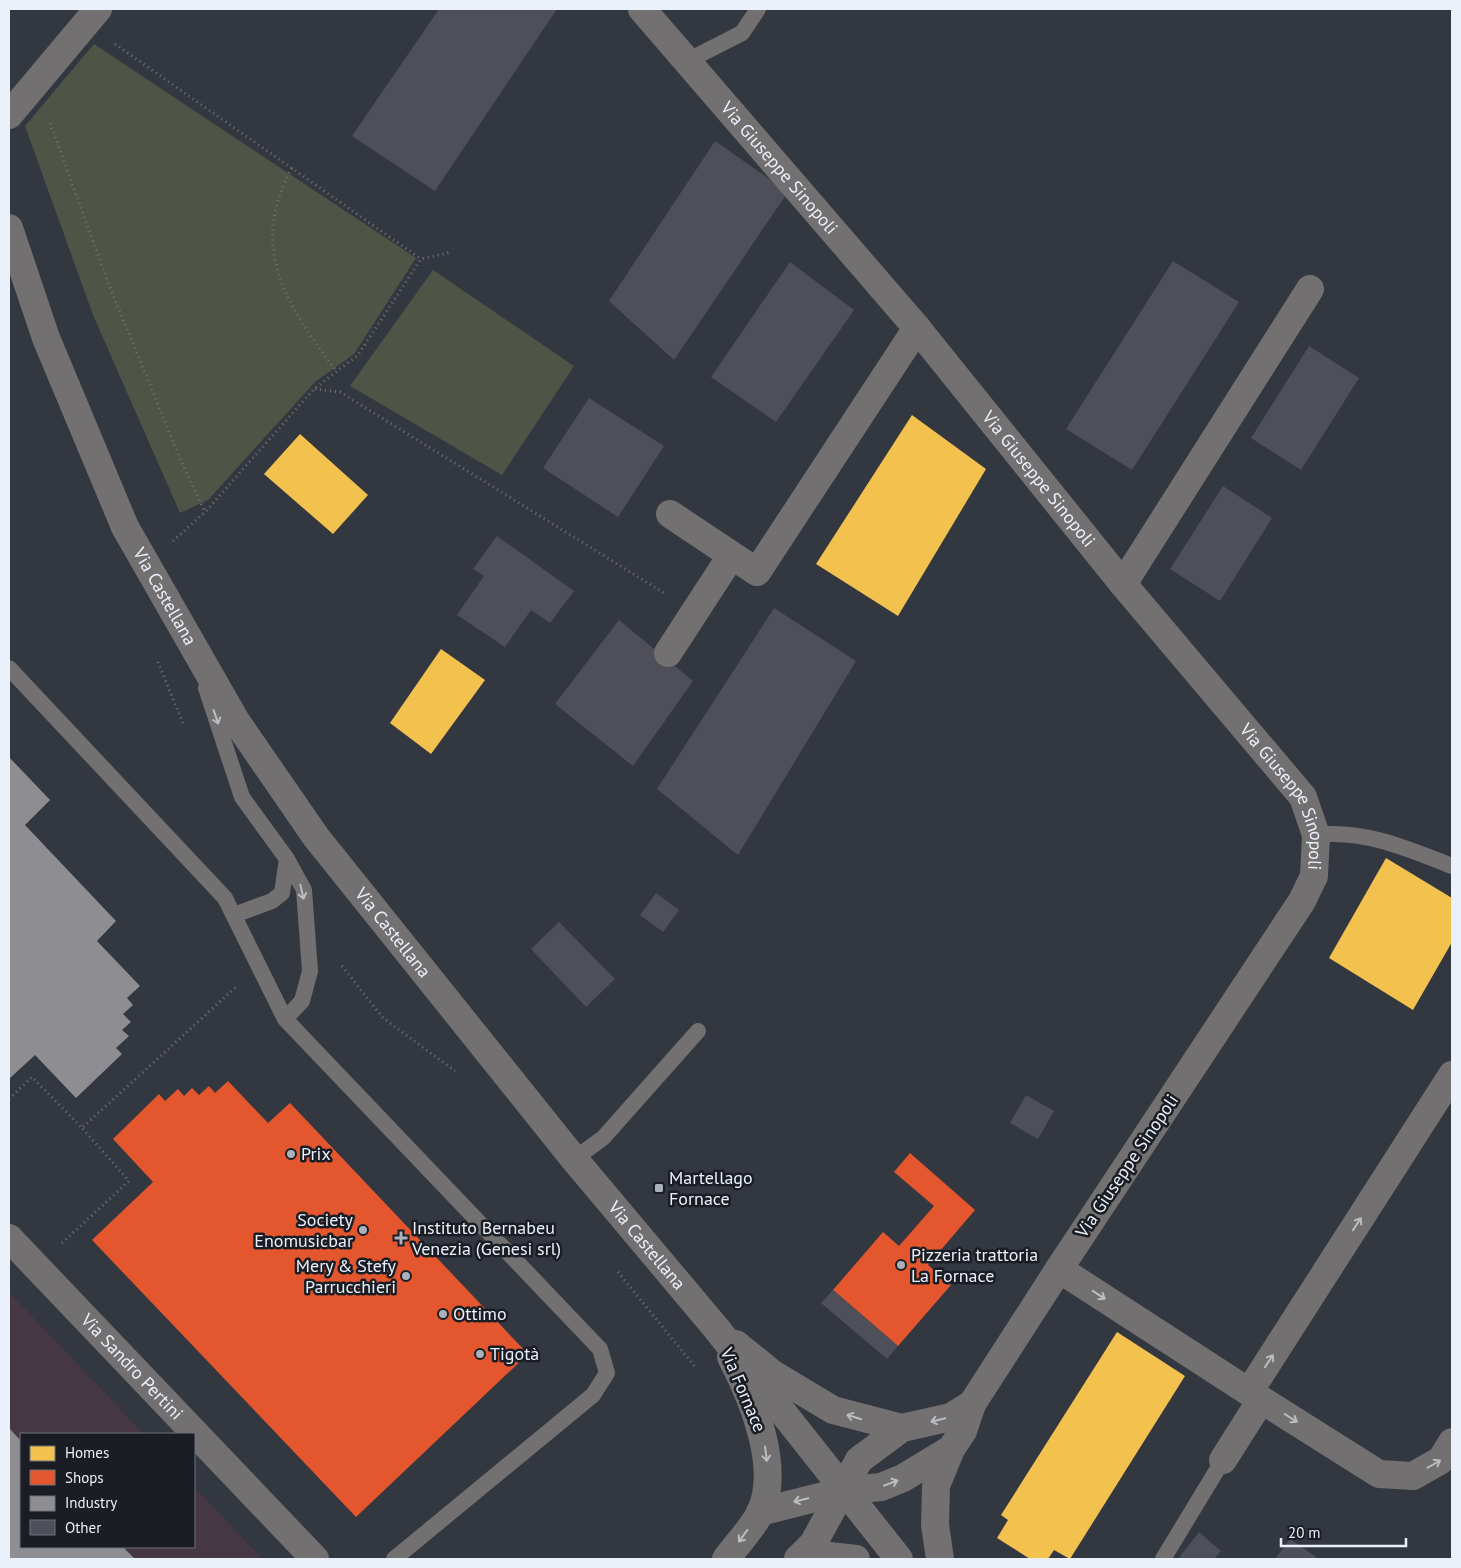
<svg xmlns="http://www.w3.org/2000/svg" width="1461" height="1568" viewBox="0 0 1461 1568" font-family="'PT Sans',sans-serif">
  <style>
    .industrial { fill: #453843 }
    .green { fill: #4e5446 }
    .homes { fill: #f2c14e }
    .shops { fill: #e4572e }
    .industry { fill: #8d8d92 }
    .building { fill: #4e4f59 }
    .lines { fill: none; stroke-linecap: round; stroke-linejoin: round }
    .path { stroke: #717274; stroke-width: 3; stroke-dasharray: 1 4; stroke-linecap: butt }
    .service { stroke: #727070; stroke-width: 16 }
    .minor { stroke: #727070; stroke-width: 28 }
    .tertiary { stroke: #727070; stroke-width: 28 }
    .oneway { stroke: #bbbdc3 }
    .poi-dot { fill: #abb0ba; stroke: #1a1d24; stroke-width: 2 }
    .labels { text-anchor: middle; stroke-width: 5; stroke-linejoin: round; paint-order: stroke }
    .street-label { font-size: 18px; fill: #ebf1fb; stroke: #1a1d24 }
    .poi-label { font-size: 18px; fill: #ebf1fb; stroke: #1a1d24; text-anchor: start }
  </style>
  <rect width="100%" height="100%" fill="#333740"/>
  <path class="industrial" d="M 9,1292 L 144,1434 L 21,1434 L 21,1547 L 194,1547 L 194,1487 L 263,1559 L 9,1559 Z"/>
  <path class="green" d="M 94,44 L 416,258 L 354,354 L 315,382 L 208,500 L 180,513 L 93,315 L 25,126 Z
    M 433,270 L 574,366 L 502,475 L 350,386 Z"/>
  <path class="homes" d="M 912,415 L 986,469 L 898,616 L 816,564 Z
    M 300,434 L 368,495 L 333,534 L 264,474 Z
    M 441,649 L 485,680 L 431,754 L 390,723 Z
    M 1386,858 L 1452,898 L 1452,942 L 1413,1010 L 1329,958 Z
    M 1117,1332 L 1185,1376 L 1070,1559 L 1054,1550 L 1048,1559 L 1030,1559 L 997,1538 L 1008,1520 L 1001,1515 Z"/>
  <path class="shops" d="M 228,1081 L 268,1123 L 290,1103 L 528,1354 L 356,1517 L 92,1240 L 153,1182 L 113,1139 L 159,1094 L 165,1101 L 178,1089 L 184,1096 L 192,1088 L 199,1095 L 209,1086 L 215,1093 Z
    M 910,1153 L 975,1210 L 928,1265 L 951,1285 L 898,1346 L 833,1290 L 883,1232 L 899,1246 L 934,1206 L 894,1172 Z"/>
  <path class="industry" d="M 9,757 L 50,800 L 25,825 L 116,921 L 97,941 L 140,986 L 127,998 L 133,1005 L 123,1014 L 131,1022 L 122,1030 L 129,1036 L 116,1048 L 122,1054 L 76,1098 L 35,1055 L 9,1079 Z
    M 9,1428 L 21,1441 L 21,1547 L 123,1547 L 135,1559 L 9,1559 Z"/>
  <path class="building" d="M 439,9 L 557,9 L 435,191 L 352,136 Z
    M 715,141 L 788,192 L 674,360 L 609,301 Z
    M 1173,261 L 1239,302 L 1132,470 L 1066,429 Z
    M 790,262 L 854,310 L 776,422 L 711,377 Z
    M 1309,346 L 1359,378 L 1301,470 L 1251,438 Z
    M 589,398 L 664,446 L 618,517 L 543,468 Z
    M 1223,486 L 1272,518 L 1220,601 L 1170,569 Z
    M 497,536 L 574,591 L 550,623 L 531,610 L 505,647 L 457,615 L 484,576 L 473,569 Z
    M 774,608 L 856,661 L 738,855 L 657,789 Z
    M 619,620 L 693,681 L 633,766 L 555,704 Z
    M 656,893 L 679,910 L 663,932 L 640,915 Z
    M 559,922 L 615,979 L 586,1007 L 531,949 Z
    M 1026,1095 L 1054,1111 L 1038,1139 L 1010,1123 Z
    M 833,1290 L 898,1346 L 887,1359 L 821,1303 Z
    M 1199,1532 L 1221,1551 L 1214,1559 L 1178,1559 Z
    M 1290,1539 L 1319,1559 L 1275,1559 Z"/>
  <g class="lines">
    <path class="path" d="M 115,44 L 421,259
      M 50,123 L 109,285 L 181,461 L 205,512
      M 292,168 C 247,249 288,307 337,372
      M 315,389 L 340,392 L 664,593
      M 173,541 L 205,512 L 314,389 L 358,355 L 421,259 L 452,252
      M 158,662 L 184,726
      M 342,966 L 383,1018 L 455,1071
      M 9,1099 L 32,1077 L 82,1128 L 236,987
      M 62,1243 L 129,1181 L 82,1128
      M 618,1272 L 696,1368"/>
    <path class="service" d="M 687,61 L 742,33 L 758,9
      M 9,668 L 225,898 L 285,1019 L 600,1349 L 607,1373 L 593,1395 L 394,1559
      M 206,688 L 242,797 L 287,859 L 304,890 L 310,971 L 302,1001 L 285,1019
      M 1316,835 C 1363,829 1409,849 1452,866
      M 234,915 L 272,901 L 282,893 L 287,859
      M 574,1159 L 603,1138 L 698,1031
      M 1163,1559 L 1223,1460"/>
    <g class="minor">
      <path id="s1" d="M 642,9 L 917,328 L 1123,584 L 1303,797 L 1316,835 L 1314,876 L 1302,901 L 1059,1269 L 972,1404 L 963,1431 L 951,1449 L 936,1486 L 935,1525 L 940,1559"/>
      <path d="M 9,115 L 98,9"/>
      <path d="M 670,514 L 757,572 L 917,328"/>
      <path d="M 1123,584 L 1310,289"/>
      <path d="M 668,653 L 731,556"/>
      <path id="s2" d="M 9,1238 L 315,1559"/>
      <path d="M 1059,1269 L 1249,1392 L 1452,1075"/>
      <path d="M 736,1344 L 773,1374 L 833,1410 L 902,1428"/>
      <path d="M 1249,1392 L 1379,1474 L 1413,1476 L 1441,1460 L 1452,1442"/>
      <path d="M 1223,1460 L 1261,1400"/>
      <path d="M 760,1512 L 843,1491 L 881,1487 L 903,1478 L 951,1449"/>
      <path d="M 799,1558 L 829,1556 L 856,1559"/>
      <path d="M 726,1559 C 737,1544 752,1529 760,1513 C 782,1468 752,1397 731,1357"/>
      <path d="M 798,1559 L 813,1544 L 859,1460 L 902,1428 L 951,1417 L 972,1404"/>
    </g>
    <path class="tertiary" id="s3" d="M 9,228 L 46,338 L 125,527 L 236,721 L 316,837 L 574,1159 L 716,1328 L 899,1559"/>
  </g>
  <defs><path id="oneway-shaft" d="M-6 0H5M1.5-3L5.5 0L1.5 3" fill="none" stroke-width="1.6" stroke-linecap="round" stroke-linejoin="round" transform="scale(1.25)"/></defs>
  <g class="oneway">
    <use href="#oneway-shaft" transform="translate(216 717) rotate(71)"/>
    <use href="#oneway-shaft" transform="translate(302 892) rotate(77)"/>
    <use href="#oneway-shaft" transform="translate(1357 1224) rotate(-57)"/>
    <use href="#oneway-shaft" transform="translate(1099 1295) rotate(33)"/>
    <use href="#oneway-shaft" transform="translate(1269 1361) rotate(-57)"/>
    <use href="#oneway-shaft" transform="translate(854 1417) rotate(-162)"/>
    <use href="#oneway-shaft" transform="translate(1291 1418) rotate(32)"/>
    <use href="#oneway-shaft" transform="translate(938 1420) rotate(167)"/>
    <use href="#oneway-shaft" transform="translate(766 1454) rotate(83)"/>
    <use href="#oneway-shaft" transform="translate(1434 1464) rotate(-30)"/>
    <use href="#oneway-shaft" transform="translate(891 1483) rotate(-21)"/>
    <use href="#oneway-shaft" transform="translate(801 1500) rotate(167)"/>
    <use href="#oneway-shaft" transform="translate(743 1536) rotate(126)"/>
  </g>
  <g class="poi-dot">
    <circle cx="291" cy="1154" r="5"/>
    <rect x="654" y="1183" width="10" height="10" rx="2.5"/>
    <circle cx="363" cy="1230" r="5"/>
    <path d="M398.5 1230.5h5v5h5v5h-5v5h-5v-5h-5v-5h5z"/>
    <circle cx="901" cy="1265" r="5"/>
    <circle cx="406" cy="1276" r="5"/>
    <circle cx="443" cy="1314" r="5"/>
    <circle cx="480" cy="1354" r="5"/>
  </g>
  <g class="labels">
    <g class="street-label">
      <text dy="6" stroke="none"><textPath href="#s1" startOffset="210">Via Giuseppe Sinopoli</textPath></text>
      <text dy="6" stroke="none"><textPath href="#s1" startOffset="615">Via Giuseppe Sinopoli</textPath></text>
      <text dy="6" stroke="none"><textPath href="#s3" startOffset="401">Via Castellana</textPath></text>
      <text dy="6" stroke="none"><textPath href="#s1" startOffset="1020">Via Giuseppe Sinopoli</textPath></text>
      <text dy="6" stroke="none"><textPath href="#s3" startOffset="808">Via Castellana</textPath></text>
      <text transform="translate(1127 1166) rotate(-56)" y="6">Via Giuseppe Sinopoli</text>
      <text dy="6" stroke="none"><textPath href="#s3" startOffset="1211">Via Castellana</textPath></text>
      <text dy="6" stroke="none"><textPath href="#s2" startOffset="178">Via Sandro Pertini</textPath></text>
      <text transform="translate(743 1390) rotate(67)" y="6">Via Fornace</text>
    </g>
    <g class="poi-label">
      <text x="301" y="1160">Prix</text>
      <text x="669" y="1184">Martellago<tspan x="669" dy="21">Fornace</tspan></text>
      <text x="353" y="1226" text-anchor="end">Society<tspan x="353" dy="21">Enomusicbar</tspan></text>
      <text x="412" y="1234">Instituto Bernabeu<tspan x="412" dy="21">Venezia (Genesi srl)</tspan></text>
      <text x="911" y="1261">Pizzeria trattoria<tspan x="911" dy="21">La Fornace</tspan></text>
      <text x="396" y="1272" text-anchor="end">Mery &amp; Stefy<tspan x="396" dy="21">Parrucchieri</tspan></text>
      <text x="453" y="1320">Ottimo</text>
      <text x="490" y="1360">Tigotà</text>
    </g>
  </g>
  <rect width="1461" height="1568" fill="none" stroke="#ebf1fb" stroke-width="20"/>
  <rect x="20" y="1433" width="175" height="115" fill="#1a1d24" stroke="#6e727a"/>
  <rect x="30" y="1446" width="25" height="15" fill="#f2c14e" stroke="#6e727a"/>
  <text x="65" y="1458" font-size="15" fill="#ebf1fb">Homes</text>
  <rect x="30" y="1470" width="25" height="15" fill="#e4572e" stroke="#6e727a"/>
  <text x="65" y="1483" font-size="15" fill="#ebf1fb">Shops</text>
  <rect x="30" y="1496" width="25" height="15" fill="#8d8d92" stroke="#6e727a"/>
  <text x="65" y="1508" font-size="15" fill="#ebf1fb">Industry</text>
  <rect x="30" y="1520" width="25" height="15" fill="#4e4f59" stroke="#6e727a"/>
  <text x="65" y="1533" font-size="15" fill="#ebf1fb">Other</text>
  <path d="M1281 1538v8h125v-8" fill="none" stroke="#ebf1fb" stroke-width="2.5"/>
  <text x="1288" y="1538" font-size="15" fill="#ebf1fb" stroke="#1a1d24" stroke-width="4" paint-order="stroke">20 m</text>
</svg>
